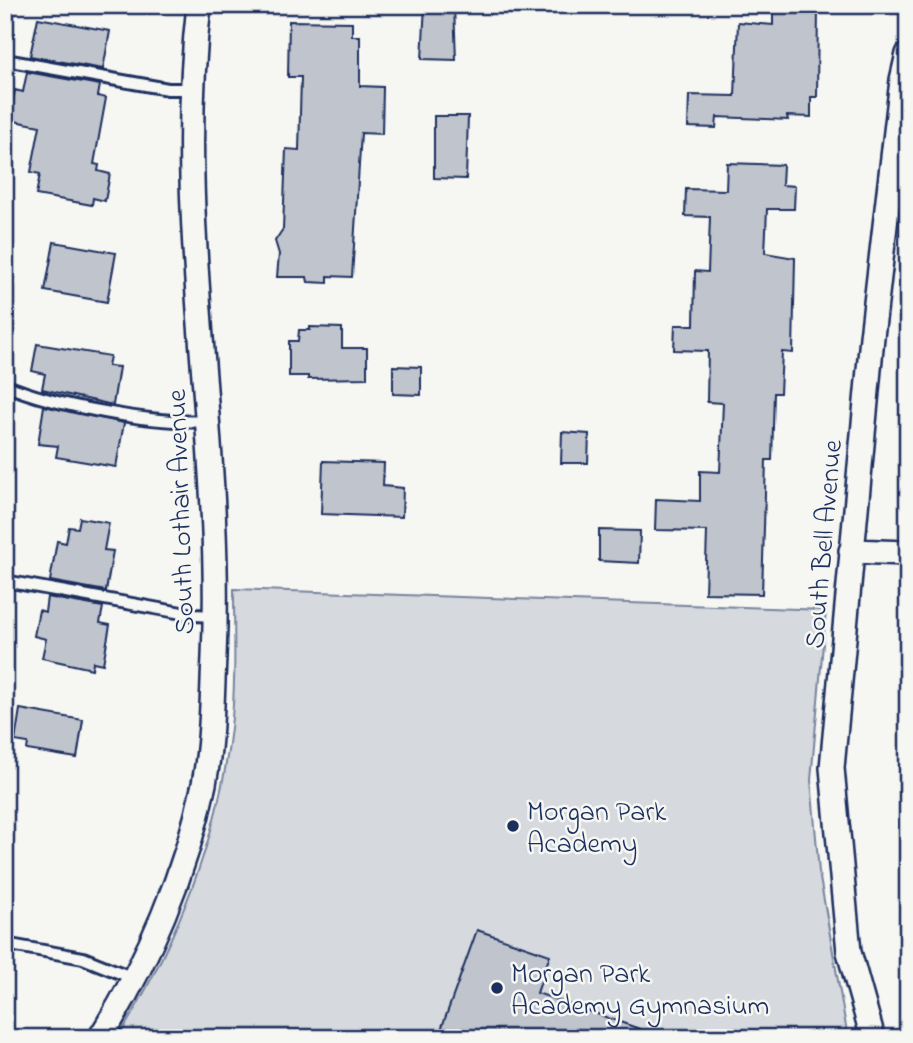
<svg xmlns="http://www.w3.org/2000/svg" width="913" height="1043" viewBox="0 0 913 1043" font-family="'Indie Flower',sans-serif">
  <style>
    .green { fill: #d6d9dd; stroke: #78849e; stroke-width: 2 }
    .building { fill: #c0c4cd; stroke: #1b2f5e; stroke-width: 2 }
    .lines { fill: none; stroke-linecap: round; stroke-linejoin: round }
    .service-casing { stroke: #1b2f5e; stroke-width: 16 }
    .minor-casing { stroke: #1b2f5e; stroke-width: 28 }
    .service { stroke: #f6f6f2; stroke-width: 10 }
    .minor { stroke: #f6f6f2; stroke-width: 23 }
    .poi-dot { fill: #1b2f5e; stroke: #f6f6f2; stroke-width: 2.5 }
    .labels { text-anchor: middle; stroke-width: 5; stroke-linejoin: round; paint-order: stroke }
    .street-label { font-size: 28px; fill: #1b2f5e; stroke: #f6f6f2 }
    .poi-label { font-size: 28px; fill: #1b2f5e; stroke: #f6f6f2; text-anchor: start }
  </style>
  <rect width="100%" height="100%" fill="#f6f6f2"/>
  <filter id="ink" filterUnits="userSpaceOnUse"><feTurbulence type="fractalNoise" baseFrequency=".0143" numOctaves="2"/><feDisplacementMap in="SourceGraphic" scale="14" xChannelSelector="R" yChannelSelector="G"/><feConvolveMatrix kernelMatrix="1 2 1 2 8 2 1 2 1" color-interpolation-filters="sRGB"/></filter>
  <g filter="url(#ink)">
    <path class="green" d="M 234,589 L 826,610 L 811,780 L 819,872 L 848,1038 L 118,1038 C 175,944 219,838 231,728 C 236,682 234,635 234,589 Z"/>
    <path class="building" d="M 425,5 L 454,5 L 456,60 L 422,59 Z
      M 773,5 L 818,5 L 817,97 L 811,97 L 811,117 L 787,116 L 788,120 L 717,117 L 716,128 L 688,127 L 689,95 L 735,96 L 738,22 L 773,25 Z
      M 38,18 L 110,31 L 103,69 L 30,56 Z
      M 289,21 L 352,22 L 352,36 L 360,36 L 360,86 L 383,87 L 382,134 L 361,133 L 352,277 L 328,276 L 328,283 L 308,282 L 307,277 L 277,277 L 279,254 L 275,241 L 283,229 L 286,149 L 299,150 L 301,77 L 288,77 Z
      M 27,72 L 100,85 L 98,96 L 106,98 L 94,164 L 99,165 L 98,171 L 110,174 L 105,201 L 93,198 L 92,205 L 36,195 L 40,174 L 31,172 L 40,126 L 9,120 L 15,90 L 23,92 Z
      M 434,116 L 468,116 L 466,179 L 434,178 Z
      M 727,163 L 783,165 L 782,185 L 795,186 L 794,209 L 767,209 L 765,253 L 795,258 L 793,353 L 782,352 L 780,393 L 774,393 L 772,460 L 766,460 L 762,594 L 705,593 L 707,531 L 655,530 L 656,499 L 700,501 L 700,471 L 720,472 L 723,403 L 707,402 L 708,351 L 674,350 L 675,325 L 694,325 L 695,271 L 708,272 L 710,217 L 685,216 L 686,189 L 726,190 Z
      M 54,242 L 116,253 L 107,302 L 45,291 Z
      M 310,327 L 342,328 L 342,348 L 367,348 L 367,378 L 308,379 L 308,376 L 289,376 L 289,341 L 298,341 L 299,330 L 310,330 Z
      M 37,344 L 110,356 L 108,366 L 119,367 L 113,405 L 42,389 L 45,374 L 32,371 Z
      M 393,366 L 421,367 L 421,395 L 393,394 Z
      M 44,406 L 124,423 L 116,467 L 56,457 L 58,446 L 38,444 Z
      M 562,432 L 589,434 L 588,463 L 561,463 Z
      M 323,461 L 384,463 L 383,486 L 403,488 L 402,517 L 321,514 Z
      M 80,518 L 109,523 L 104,550 L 113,551 L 106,591 L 50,581 L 57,541 L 66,543 L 69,527 L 78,528 Z
      M 599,530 L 640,531 L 639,563 L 599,561 Z
      M 47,597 L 103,607 L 100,623 L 110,625 L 103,664 L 93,662 L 92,669 L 42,658 L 46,639 L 34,636 L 39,610 L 45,612 Z
      M 20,709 L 83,720 L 77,758 L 27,750 L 28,743 L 15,741 Z
      M 477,930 L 550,955 L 537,993 L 654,1034 L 653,1038 L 438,1038 Z"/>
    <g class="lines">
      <defs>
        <path id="service" d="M 5,60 L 168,89 L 192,89
          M 5,385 C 52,405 156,425 207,421
          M 5,581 L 193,615 L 216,616
          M 5,944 L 83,958 L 133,978"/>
        <path id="minor" d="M 851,551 L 908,553
          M 100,1038 C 148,961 186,873 204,784 C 212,742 212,699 214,657 C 224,438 173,225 199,5
          M 873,1038 L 849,952 L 832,768 L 872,337 L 902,80 L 908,54"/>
      </defs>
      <use href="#service" class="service-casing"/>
      <use href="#minor" class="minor-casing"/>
      <use href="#service" class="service"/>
      <use href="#minor" class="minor"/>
    </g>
  </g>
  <g class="poi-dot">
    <circle cx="513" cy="826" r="7"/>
    <circle cx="497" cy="988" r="7"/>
  </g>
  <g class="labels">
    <g class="street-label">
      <text transform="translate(179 512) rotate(-92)" y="10">South Lothair Avenue</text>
      <text transform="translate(822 544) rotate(-85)" y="10">South Bell Avenue</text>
    </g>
    <g class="poi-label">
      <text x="527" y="820">Morgan Park<tspan x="527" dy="32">Academy</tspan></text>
      <text x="511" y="982">Morgan Park<tspan x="511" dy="32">Academy Gymnasium</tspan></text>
    </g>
  </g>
  <rect width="913" height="1043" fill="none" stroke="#f6f6f2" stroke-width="28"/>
  <rect x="14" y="14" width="885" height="1015" fill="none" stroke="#1b2f5e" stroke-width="2.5" filter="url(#ink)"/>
</svg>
